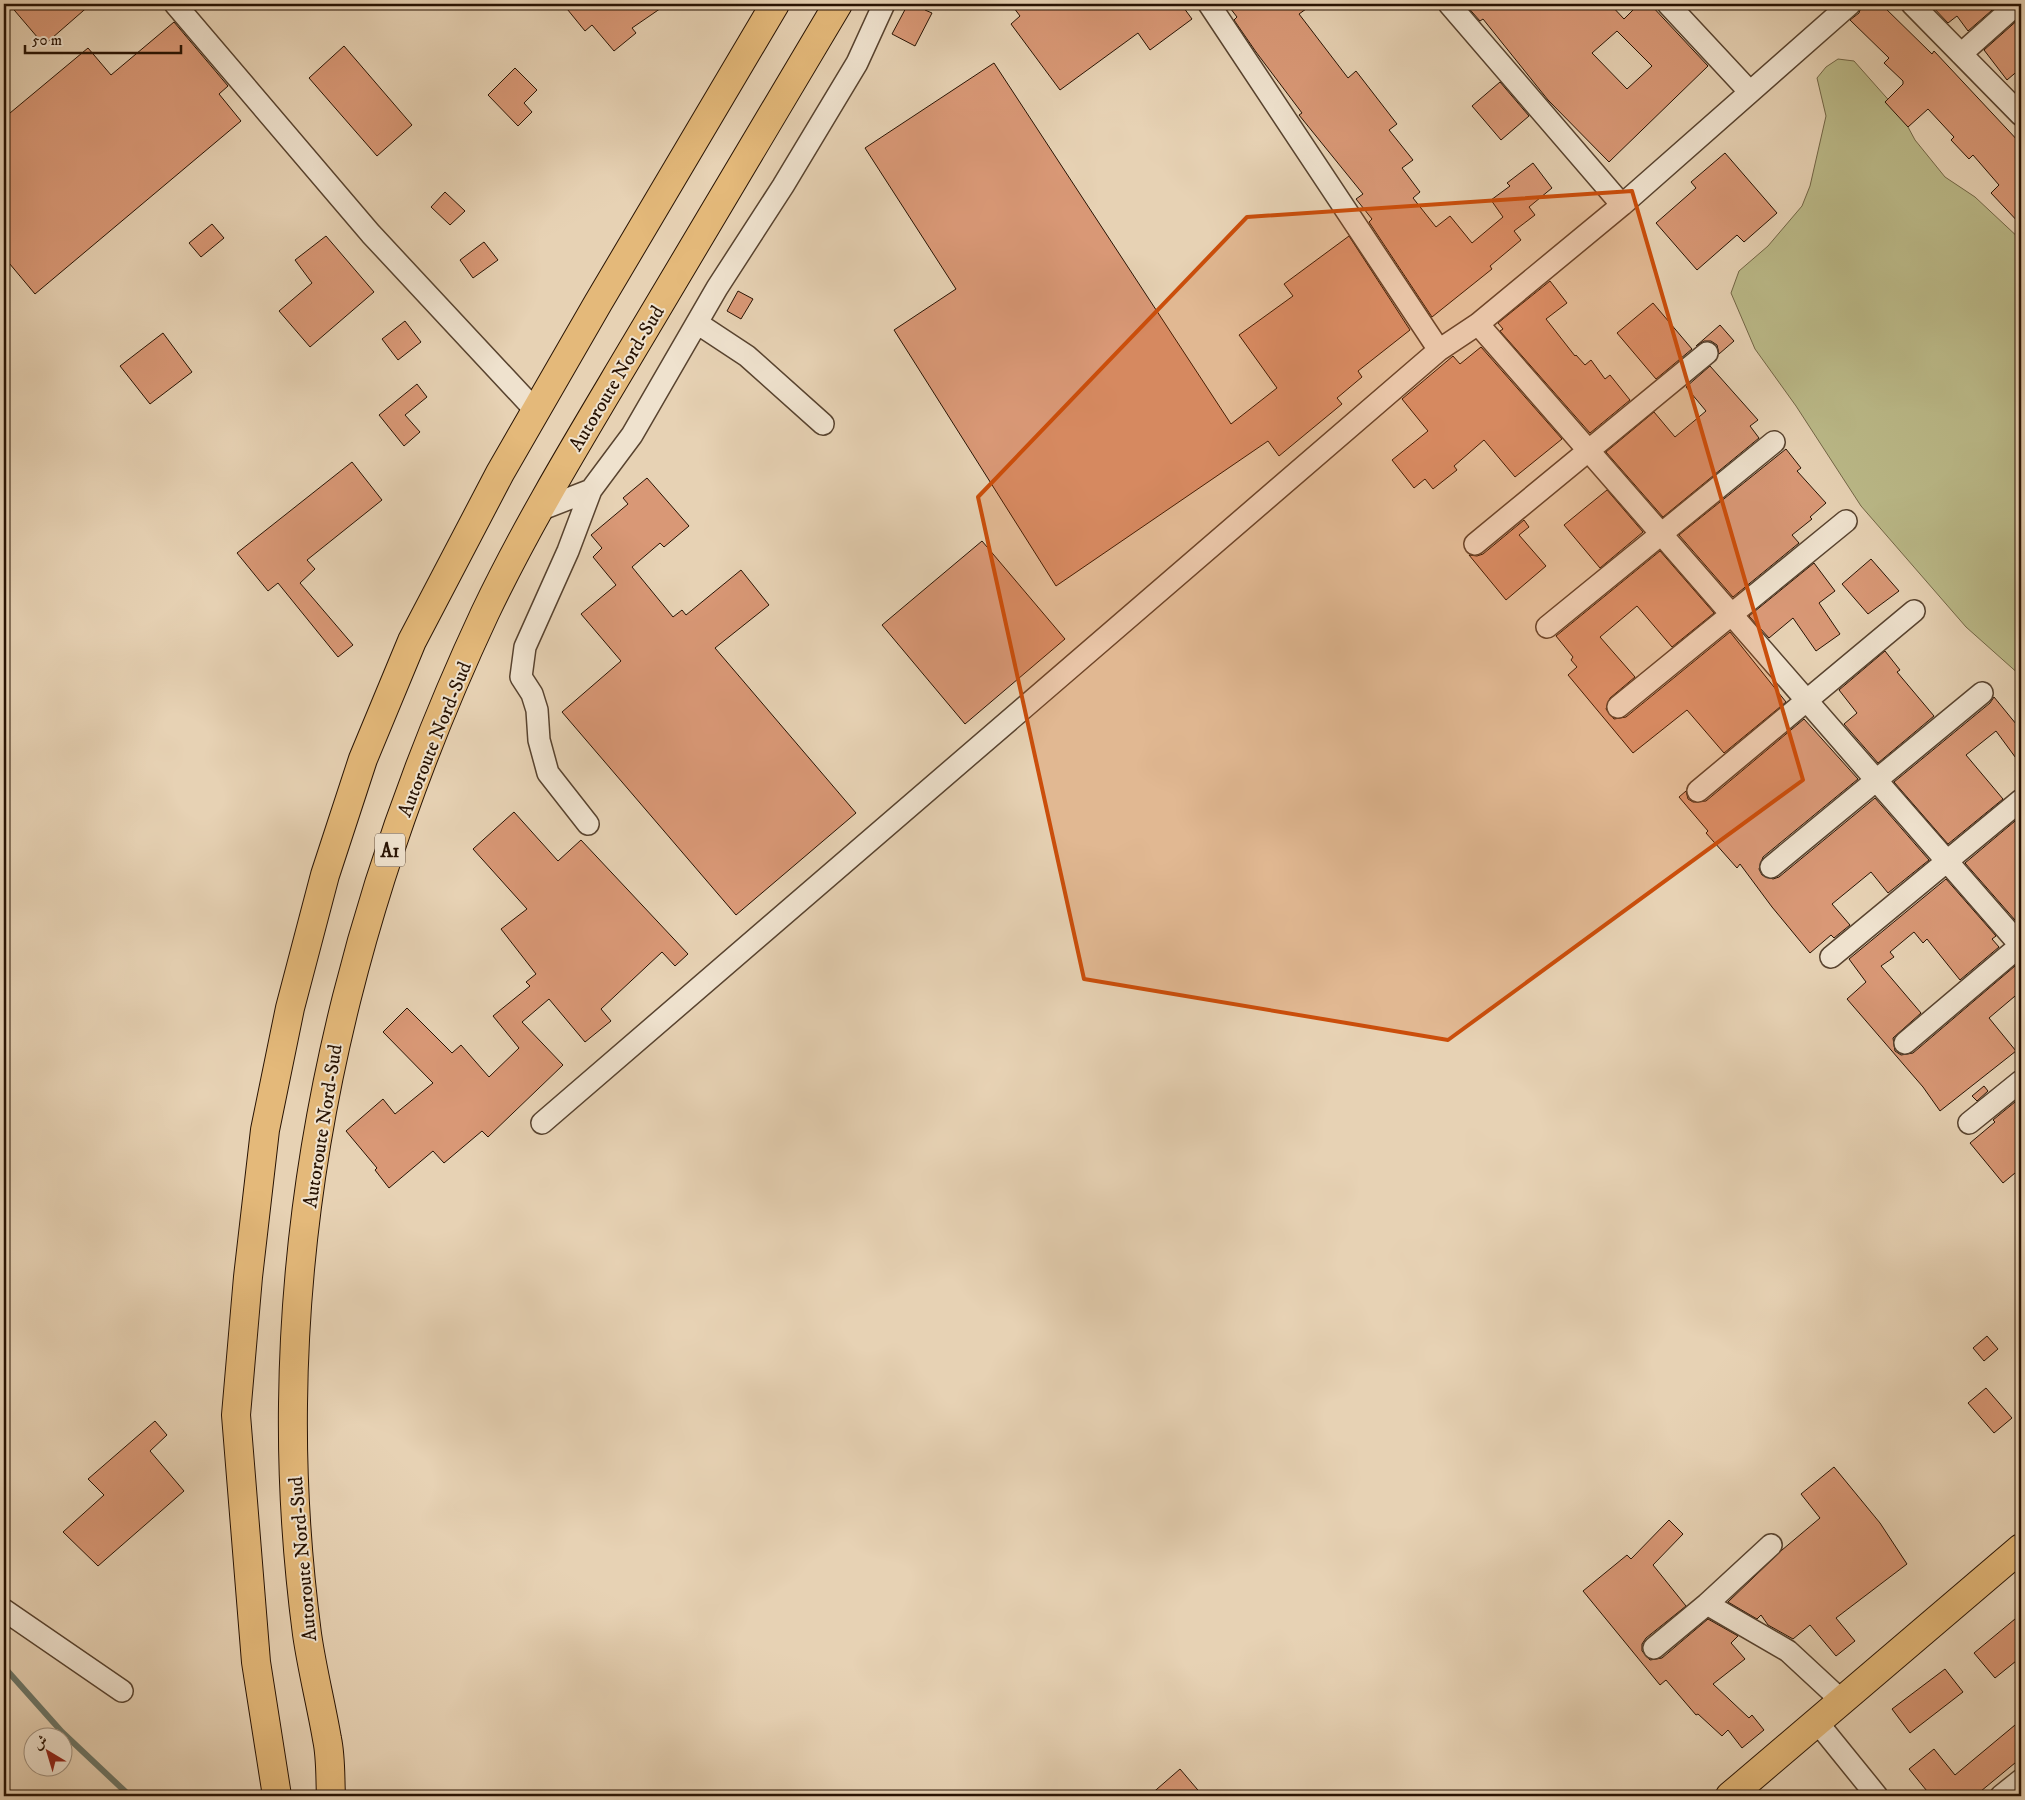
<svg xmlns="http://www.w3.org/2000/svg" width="2025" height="1800" viewBox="0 0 2025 1800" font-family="'IM FELL DW Pica',Amiri,serif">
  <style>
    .green { fill: #bbba89; stroke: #726646 }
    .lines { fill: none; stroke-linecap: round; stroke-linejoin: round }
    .stream { stroke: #6b7668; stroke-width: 6 }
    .building { fill: #d99876; stroke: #281303; fill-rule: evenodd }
    .minor-casing { stroke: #58432f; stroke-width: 24 }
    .major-casing { stroke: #281303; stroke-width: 30 }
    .highway-casing { stroke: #281303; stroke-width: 30 }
    .minor { stroke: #efe2ce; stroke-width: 21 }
    .major { stroke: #e4b97a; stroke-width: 28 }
    .highway { stroke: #e4b97a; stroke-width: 28 }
    .marked { fill: #cb4e0b; fill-opacity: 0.2; stroke: #cb4e0b; stroke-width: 4; stroke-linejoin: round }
    .labels { text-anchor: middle; stroke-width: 4; stroke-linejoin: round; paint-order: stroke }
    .shield { fill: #efe2ce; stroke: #645140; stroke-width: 1 }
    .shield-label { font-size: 19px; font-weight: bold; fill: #281303 }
    .street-label { font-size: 20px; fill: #281303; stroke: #efe2ce }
  </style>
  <rect width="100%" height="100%" fill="#e7d2b4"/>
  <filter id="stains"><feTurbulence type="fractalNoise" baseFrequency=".004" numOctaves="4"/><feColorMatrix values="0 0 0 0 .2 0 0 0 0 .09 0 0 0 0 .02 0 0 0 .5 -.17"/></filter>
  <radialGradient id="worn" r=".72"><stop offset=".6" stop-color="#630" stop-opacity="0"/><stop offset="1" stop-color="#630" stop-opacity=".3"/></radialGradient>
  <path class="green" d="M 1838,59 L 1854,61 L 1901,114 L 1915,140 L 1945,177 L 1975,197 L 2021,240 L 2021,676 L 1966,627 L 1861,506 L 1796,406 L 1755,349 L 1731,293 L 1739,271 L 1768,246 L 1802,206 L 1810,186 L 1826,116 L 1817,78 L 1826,67 Z"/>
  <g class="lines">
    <path class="stream" d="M 4,1667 L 62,1732 L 130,1796"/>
  </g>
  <path class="building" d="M 9,4 L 91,4 L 44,45 Z
    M 563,4 L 667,4 L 632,28 L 636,33 L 614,51 L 592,25 L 585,31 Z
    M 908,4 L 928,4 L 925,10 L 932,13 L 915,46 L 892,34 Z
    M 1011,4 L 1181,4 L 1192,19 L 1150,50 L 1138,33 L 1060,90 L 1011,24 L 1020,16 Z
    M 1227,4 L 1313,4 L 1299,14 L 1348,78 L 1356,71 L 1397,124 L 1389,130 L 1413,160 L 1402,168 L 1420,192 L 1413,198 L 1436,227 L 1450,216 L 1472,243 L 1503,217 L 1491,200 L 1510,186 L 1507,183 L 1533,163 L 1552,188 L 1529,207 L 1535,215 L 1514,231 L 1521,240 L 1490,266 L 1492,269 L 1432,317 L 1369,222 L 1372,219 L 1356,199 L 1363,194 L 1299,115 L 1302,113 L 1256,52 L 1234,20 L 1237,17 Z
    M 1465,4 L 1610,4 L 1624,19 L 1639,4 L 1650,4 L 1708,66 L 1609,162 L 1548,100 L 1483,19 L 1480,21 ZM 1617,31 L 1652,66 L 1627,89 L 1592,53 Z
    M 1862,4 L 1881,4 L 1932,54 L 1934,51 L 2021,144 L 2021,225 L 1991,193 L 1999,185 L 1973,155 L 1969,159 L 1951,140 L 1954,137 L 1928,109 L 1908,127 L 1885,102 L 1903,84 L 1903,81 L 1884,63 L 1889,58 L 1850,20 L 1859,13 Z
    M 1930,4 L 1999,4 L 1968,31 L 1957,16 L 1948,23 Z
    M 2021,17 L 2021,68 L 2007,80 L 1984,50 Z
    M 174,22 L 228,86 L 219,94 L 241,121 L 35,294 L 4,257 L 4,118 L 88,48 L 111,75 Z
    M 344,46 L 412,125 L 377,156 L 309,78 Z
    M 994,63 L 1231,424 L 1277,388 L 1239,335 L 1293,296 L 1284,284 L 1349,236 L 1410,330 L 1358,371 L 1362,377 L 1337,398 L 1342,404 L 1279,456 L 1268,441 L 1056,586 L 894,330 L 956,289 L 865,148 Z
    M 515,68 L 537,90 L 524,103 L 532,112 L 518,126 L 488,95 Z
    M 1500,82 L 1529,116 L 1501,140 L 1472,106 Z
    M 1725,153 L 1777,213 L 1744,242 L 1737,235 L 1697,270 L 1656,223 L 1696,188 L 1691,182 Z
    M 445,192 L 465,211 L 450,225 L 431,207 Z
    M 212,224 L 224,238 L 201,257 L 189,243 Z
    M 326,236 L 374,292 L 310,347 L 279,311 L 312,283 L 295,260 Z
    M 484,242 L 498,260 L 473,278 L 460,260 Z
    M 1550,281 L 1567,303 L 1546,319 L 1575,356 L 1576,355 L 1585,365 L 1591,360 L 1605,379 L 1610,375 L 1630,400 L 1590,433 L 1500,331 L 1503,329 L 1498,323 Z
    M 738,291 L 753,299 L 741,319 L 727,311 Z
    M 1653,303 L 1692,349 L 1656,379 L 1617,333 Z
    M 405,321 L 421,342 L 398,360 L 382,339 Z
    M 1720,325 L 1734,341 L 1719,354 L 1717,345 L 1711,341 L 1704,341 L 1696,346 Z
    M 163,333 L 192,372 L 150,404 L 120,366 Z
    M 1481,347 L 1562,439 L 1515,477 L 1484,440 L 1454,466 L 1457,470 L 1433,489 L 1425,479 L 1414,488 L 1392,460 L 1428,431 L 1402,399 L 1453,356 L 1460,364 Z
    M 1710,366 L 1758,420 L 1750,426 L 1759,438 L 1663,517 L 1606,452 L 1654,412 L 1675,437 L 1706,411 L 1686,387 Z
    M 417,384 L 427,397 L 405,415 L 420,432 L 404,446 L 379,415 Z
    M 1786,449 L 1801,468 L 1797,471 L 1826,503 L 1810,517 L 1812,519 L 1792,535 L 1799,543 L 1733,597 L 1679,535 Z
    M 352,462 L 382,500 L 307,560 L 315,569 L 300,583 L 353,645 L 338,657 L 278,583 L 268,591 L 237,553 Z
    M 647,478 L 689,526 L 664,547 L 660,543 L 632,567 L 673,617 L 682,610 L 686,615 L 741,570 L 769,605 L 715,648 L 856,813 L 736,915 L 562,712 L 621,661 L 581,614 L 616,585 L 593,557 L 602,548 L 591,535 L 628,504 L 623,498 Z
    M 1607,490 L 1643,532 L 1600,568 L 1564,525 Z
    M 1524,520 L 1529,527 L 1519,535 L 1546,566 L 1506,600 L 1469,555 L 1477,556 L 1483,554 Z
    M 982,541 L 1065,639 L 965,724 L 882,625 Z
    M 1660,551 L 1714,613 L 1672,647 L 1637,606 L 1600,637 L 1635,677 L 1610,698 L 1606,709 L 1614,719 L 1626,717 L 1730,632 L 1786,702 L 1724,753 L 1687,710 L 1633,753 L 1568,675 L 1577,667 L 1571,660 L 1573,657 L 1556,636 Z
    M 1871,559 L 1899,591 L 1868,614 L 1842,584 Z
    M 1814,563 L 1835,591 L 1819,603 L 1840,634 L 1816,651 L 1793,618 L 1769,638 L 1749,616 Z
    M 1885,651 L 1900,670 L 1897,672 L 1934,716 L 1878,763 L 1844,724 L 1857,713 L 1839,690 Z
    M 1994,697 L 2021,730 L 2021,765 L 1996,731 L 1966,755 L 2003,799 L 1948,844 L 1894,782 L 1990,703 Z
    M 1804,719 L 1858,779 L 1763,857 L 1759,869 L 1762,875 L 1773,879 L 1779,877 L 1875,798 L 1929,860 L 1888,893 L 1871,872 L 1832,904 L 1850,925 L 1834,938 L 1831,935 L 1810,953 L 1772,907 L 1740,864 L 1737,868 L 1706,833 L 1708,831 L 1679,797 L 1686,791 L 1688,799 L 1693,802 L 1706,801 Z
    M 514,812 L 558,861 L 581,840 L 688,954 L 675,966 L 662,952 L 601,1009 L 611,1021 L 585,1042 L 549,999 L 522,1022 L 563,1065 L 488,1137 L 482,1131 L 444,1163 L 433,1151 L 389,1188 L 375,1170 L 377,1168 L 346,1131 L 383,1099 L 395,1114 L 433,1083 L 383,1032 L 407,1008 L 452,1053 L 461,1045 L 489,1077 L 519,1048 L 493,1016 L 530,986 L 526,982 L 536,974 L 501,929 L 527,909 L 473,849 Z
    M 2021,816 L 2021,915 L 2015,920 L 1965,863 Z
    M 1946,879 L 1996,936 L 1992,939 L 1999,947 L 1960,980 L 1927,939 L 1923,943 L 1914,932 L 1890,952 L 1894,957 L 1881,966 L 1921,1013 L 1893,1038 L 1895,1051 L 1901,1055 L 1913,1053 L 2015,966 L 2021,973 L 2021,991 L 1989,1018 L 2016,1051 L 1940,1111 L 1923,1087 L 1847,999 L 1866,982 L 1849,959 Z
    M 1984,1086 L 1988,1091 L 1977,1101 L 1972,1096 Z
    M 2021,1097 L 2021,1168 L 2003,1183 L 1970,1143 L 1995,1122 L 1993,1120 Z
    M 1987,1336 L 1998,1349 L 1984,1361 L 1973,1348 Z
    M 1986,1388 L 2012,1418 L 1994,1433 L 1968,1403 Z
    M 155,1421 L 167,1435 L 150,1451 L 184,1491 L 98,1566 L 63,1532 L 104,1495 L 88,1479 Z
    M 1834,1467 L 1880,1523 L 1907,1564 L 1836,1618 L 1855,1641 L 1836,1656 L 1810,1625 L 1793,1639 L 1768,1625 L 1761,1615 L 1757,1619 L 1728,1602 L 1782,1550 L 1820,1518 L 1801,1494 Z
    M 1669,1520 L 1683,1534 L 1653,1565 L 1686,1606 L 1646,1638 L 1642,1644 L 1642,1651 L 1650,1660 L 1662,1658 L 1708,1619 L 1738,1636 L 1731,1643 L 1745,1659 L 1713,1684 L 1749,1718 L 1752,1715 L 1764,1730 L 1742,1748 L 1728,1730 L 1722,1736 L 1698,1714 L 1696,1715 L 1666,1680 L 1660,1685 L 1583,1591 L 1627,1555 L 1631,1559 Z
    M 2021,1614 L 2021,1657 L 1995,1678 L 1974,1653 Z
    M 1945,1669 L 1963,1692 L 1910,1733 L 1892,1709 Z
    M 2021,1720 L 2021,1758 L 1975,1796 L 1931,1796 L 1909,1769 L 1934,1749 L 1955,1775 Z
    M 1180,1769 L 1203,1796 L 1149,1796 Z"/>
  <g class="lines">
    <defs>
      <path id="minor" d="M 175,4 L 371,234 L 536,411
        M 1209,4 L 1439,350
        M 1449,4 L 1622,205
        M 1668,4 L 1749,91
        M 1912,4 L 2021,115
        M 1961,54 L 2017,4
        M 697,323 L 747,356 L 823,424
        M 1478,324 L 2021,946
        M 537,511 L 591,490 L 632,435 L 717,288 L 783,186 L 857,63 L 884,4
        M 1475,544 L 1707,353
        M 1547,627 L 1774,442
        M 1618,707 L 1846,521
        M 1698,791 L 1914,611
        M 588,824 L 548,773 L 539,740 L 537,710 L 532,694 L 521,677 L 525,647 L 568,551 L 591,490
        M 1771,867 L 1982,693
        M 1831,957 L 2021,800
        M 1905,1043 L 2021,945
        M 542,1123 L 1439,350 L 1478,324 L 1622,205 L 1850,4
        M 1969,1123 L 2021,1081
        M 1707,1604 L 1788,1651 L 1842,1701
        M 4,1610 L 122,1691
        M 1654,1648 L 1707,1604 L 1771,1545
        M 1817,1722 L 1877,1796
        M 2001,1796 L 2021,1780"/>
      <path id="major" d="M 1730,1796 L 2021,1548"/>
      <path id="highway" d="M 277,1796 L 256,1662 L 236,1415 L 248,1277 L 265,1130 L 290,1008 L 325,875 L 363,759 L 412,641 L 500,473 L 598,303 L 775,4
        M 331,1796 C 330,1777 331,1757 327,1739 C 321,1704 312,1669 307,1634 C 297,1558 292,1481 293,1404 C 296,1129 369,861 485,613 C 528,523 580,438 631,352 C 700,236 769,120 838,4"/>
    </defs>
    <use href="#minor" class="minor-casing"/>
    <use href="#major" class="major-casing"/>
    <use href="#highway" class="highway-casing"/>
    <use href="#minor" class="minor"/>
    <use href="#major" class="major"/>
    <use href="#highway" class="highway"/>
  </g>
  <path class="marked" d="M 1632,191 L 1803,780 L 1448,1040 L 1084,979 L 978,497 L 1247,217 Z"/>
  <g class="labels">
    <rect class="shield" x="375" y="833.5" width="30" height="33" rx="4"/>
    <g class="shield-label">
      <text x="390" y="857">A1</text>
    </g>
    <g class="street-label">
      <text transform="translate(616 378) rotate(-59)" y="7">Autoroute Nord-Sud</text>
      <text transform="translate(434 739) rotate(-68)" y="7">Autoroute Nord-Sud</text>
      <text transform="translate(322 1126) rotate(-81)" y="7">Autoroute Nord-Sud</text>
      <text transform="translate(302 1559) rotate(-95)" y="7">Autoroute Nord-Sud</text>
    </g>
  </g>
  <rect width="2025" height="1800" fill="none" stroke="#e7d2b4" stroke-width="20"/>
  <rect x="5" y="5" width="2015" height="1790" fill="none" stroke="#281303" stroke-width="2.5"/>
  <rect x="10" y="10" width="2005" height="1780" fill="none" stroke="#281303"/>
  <g transform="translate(48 1752) rotate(322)"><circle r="24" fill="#efe2ce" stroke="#9f8f7d"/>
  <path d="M0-4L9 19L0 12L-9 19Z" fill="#8f2418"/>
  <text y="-8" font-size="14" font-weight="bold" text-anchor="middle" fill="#281303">ش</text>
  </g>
  <path d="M25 45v8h156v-8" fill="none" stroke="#281303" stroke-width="2.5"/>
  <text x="32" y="45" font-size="15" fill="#281303" stroke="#efe2ce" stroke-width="4" paint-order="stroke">50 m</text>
  <rect width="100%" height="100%" filter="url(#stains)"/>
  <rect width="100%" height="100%" fill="url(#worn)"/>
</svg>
